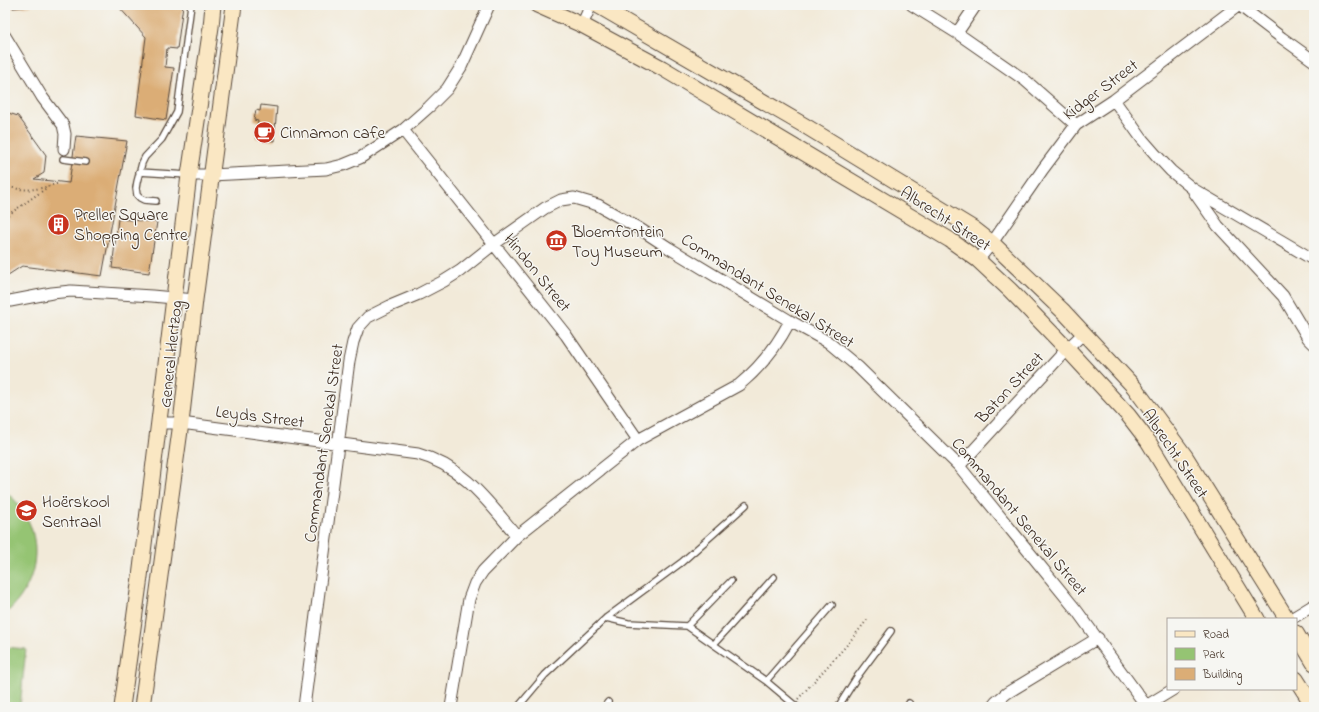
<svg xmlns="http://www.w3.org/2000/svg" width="1319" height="712" viewBox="0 0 1319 712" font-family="'Indie Flower',sans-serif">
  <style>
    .green { fill: #95c473; stroke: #687748 }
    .building { fill: #dbad76 }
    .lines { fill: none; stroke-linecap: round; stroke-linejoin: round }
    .lane-casing { stroke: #56473a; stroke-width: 8 }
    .street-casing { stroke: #56473a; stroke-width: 13 }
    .secondary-casing { stroke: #56473a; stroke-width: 17 }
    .path { stroke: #56473a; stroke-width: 2; stroke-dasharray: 1 3; stroke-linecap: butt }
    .lane { stroke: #fff; stroke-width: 5.5 }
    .street { stroke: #fff; stroke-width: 11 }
    .secondary { stroke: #fae7c3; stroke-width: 15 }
    .labels { text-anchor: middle; stroke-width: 3; stroke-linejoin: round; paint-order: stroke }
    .street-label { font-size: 17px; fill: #3b2a1e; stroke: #f6f6f2 }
    .poi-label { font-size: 17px; fill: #3b2a1e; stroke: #f6f6f2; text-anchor: start }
  </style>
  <rect width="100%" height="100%" fill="#f6f6f2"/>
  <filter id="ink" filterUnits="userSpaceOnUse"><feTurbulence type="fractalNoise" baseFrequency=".025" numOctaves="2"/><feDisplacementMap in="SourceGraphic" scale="8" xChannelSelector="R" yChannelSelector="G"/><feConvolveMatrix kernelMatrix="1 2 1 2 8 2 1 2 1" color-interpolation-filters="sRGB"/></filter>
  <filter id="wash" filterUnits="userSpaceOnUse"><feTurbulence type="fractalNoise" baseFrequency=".012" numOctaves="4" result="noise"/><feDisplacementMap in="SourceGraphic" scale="16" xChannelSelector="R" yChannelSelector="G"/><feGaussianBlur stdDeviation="0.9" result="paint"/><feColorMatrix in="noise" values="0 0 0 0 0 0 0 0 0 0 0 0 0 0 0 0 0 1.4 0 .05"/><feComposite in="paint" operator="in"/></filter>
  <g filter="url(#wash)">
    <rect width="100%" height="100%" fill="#f2ead9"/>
    <path class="green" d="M 5,491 C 46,524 44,581 5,614 Z
      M 5,647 L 26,649 L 20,707 L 5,707 Z"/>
    <g id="blocks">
      <path class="building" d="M 12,5 L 31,5 L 31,6 L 13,8 Z
        M 117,5 L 183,5 L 177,49 L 167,48 L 165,67 L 174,68 L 166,120 L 136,115 L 146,37 Z
        M 261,105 L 277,107 L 274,141 L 256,138 L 258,121 L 254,120 L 256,110 L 260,111 Z
        M 5,112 L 18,116 L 46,155 L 44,173 L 34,179 L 69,183 L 76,136 L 127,141 L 102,276 L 22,266 L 5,277 Z
        M 118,219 L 157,222 L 149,273 L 112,268 Z"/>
    </g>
  </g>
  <g filter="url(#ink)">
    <use href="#blocks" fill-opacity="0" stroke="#56473a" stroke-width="1"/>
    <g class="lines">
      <defs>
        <path id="lane" d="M 63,159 L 86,162
          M 139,172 L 188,175
          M 156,201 L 144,200 L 140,198 L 137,195 L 136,188 L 137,182 L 142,163 L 145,157 L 162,139 L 177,112 L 191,5
          M 606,618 L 628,623 L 687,626 L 766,681 L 797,707
          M 687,626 L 731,581
          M 714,644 L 774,577
          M 766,681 L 832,605
          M 518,707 L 545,675 L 606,618 L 682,562 L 746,505
          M 604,707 L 608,702
          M 838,707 L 857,677 L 891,631
          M 907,707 L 909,703"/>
        <path id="street" d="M 912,5 L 957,33 L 1026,81 L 1076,125
          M 582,25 L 591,5
          M 957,33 L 976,5
          M 5,36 L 42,97 L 63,125 L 65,134 L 64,149
          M 1114,100 L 1142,139 L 1156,155 L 1171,171 L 1193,189 L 1314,260
          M 403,130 L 566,335 L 638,440
          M 189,175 L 211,175 L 326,169 L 343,165 L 360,158 L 403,130 L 429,107 L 447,89 L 461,67 L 489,5
          M 1194,192 L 1218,226 L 1283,296 L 1308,338 L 1314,344
          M 978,260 L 992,243 L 1043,169 L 1076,125 L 1114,100 L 1239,5 L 1282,38 L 1314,61
          M 5,302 L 52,293 L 71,291 L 152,296 L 195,300
          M 159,423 L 181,423 L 418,454 C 463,466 488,502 517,536
          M 959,466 L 1067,349 L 1084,333
          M 1291,619 L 1314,605
          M 1146,706 L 1174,689
          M 304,707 L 349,361 L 353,342 L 358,328 L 368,317 L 390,306 L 419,294 L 444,281 L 460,271 L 494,244 L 545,208 L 561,200 L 574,198 L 598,205 L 640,229 L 669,248 L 790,321 L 828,342 L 858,367 L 959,466 L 1077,611 L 1147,707
          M 451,707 L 469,599 L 475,583 L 483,571 L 517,536 L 638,440 L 739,385 C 761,367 777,346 790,321
          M 992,707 L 996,702 L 1007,693 L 1098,638"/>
        <path id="secondary" d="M 537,5 L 582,25 L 662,68 L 950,240 L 978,260 L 1010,290 L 1067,349 L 1128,415 L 1148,441 L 1257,619
          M 597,5 L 807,127 L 974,229 L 992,243 L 1064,312 L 1134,387 L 1185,456 L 1287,619
          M 1296,633 L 1314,663
          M 1296,679 L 1314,707
          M 122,707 L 140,577 L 189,175 L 211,27 L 213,5
          M 142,707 L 181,423 L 195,300 L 234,5"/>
      </defs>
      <use href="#lane" class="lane-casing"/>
      <use href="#street" class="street-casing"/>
      <use href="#secondary" class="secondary-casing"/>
      <path class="path" d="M 5,186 C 27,192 37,190 59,183
        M 5,217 L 48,187
        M 798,699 L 846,646 L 867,620"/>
      <use href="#lane" class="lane"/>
      <use href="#street" class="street"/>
      <use href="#secondary" class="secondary"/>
    </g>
  </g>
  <defs>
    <symbol id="cafe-disc" viewBox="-11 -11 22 22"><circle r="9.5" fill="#c8321e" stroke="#f6f6f2"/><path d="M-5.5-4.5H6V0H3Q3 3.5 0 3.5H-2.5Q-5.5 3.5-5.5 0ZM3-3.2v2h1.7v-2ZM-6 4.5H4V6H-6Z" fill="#fff"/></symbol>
    <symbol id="building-disc" viewBox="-11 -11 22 22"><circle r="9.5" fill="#c8321e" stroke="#f6f6f2"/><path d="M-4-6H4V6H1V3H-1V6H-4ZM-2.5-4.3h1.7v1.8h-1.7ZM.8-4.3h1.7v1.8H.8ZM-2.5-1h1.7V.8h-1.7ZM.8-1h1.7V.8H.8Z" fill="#fff"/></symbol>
    <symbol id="museum-disc" viewBox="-11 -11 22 22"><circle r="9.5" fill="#c8321e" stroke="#f6f6f2"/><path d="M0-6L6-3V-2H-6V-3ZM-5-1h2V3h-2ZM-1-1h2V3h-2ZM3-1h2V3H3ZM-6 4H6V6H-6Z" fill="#fff"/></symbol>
    <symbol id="school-disc" viewBox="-11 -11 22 22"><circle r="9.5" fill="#c8321e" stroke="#f6f6f2"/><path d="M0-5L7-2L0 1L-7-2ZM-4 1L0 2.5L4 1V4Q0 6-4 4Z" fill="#fff"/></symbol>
  </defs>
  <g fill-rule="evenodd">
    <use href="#cafe-disc" x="252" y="120" width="25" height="25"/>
    <use href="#building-disc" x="46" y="212" width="25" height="25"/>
    <use href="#museum-disc" x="544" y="228" width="25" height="25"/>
    <use href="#school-disc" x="14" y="498" width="25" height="25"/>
  </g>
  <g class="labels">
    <g class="street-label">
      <text transform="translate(1100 89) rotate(-37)" y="6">Kidger Street</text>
      <text transform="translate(946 218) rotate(33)" y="6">Albrecht Street</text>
      <text transform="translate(538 272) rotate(51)" y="6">Hindon Street</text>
      <text transform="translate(768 290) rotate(32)" y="6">Commandant Senekal Street</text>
      <text transform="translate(170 354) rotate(-84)" y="6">General Hertzog</text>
      <text transform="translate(1009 387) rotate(-47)" y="6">Baton Street</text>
      <text transform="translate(260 416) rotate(7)" y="6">Leyds Street</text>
      <text transform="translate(323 443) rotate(-82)" y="6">Commandant Senekal Street</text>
      <text transform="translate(1176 453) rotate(56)" y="6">Albrecht Street</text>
      <text transform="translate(1020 516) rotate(50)" y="6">Commandant Senekal Street</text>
    </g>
    <g class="poi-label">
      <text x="280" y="138">Cinnamon cafe</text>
      <text x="74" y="220">Preller Square<tspan x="74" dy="20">Shopping Centre</tspan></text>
      <text x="572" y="237">Bloemfontein<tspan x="572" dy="20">Toy Museum</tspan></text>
      <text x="42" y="507">Hoërskool<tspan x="42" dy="20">Sentraal</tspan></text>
    </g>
  </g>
  <rect width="1319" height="712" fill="none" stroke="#f6f6f2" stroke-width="20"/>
  <rect x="1167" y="618" width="130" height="72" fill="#f6f6f2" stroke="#aba49d"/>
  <rect x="1175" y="631" width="20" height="6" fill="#fae7c3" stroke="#aba49d"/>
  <text x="1203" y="638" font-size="12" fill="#3b2a1e">Road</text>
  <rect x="1175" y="648" width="20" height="12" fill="#95c473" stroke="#aba49d"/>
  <text x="1203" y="658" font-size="12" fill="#3b2a1e">Park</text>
  <rect x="1175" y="668" width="20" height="12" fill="#dbad76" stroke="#aba49d"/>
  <text x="1203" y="678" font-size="12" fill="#3b2a1e">Building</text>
</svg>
